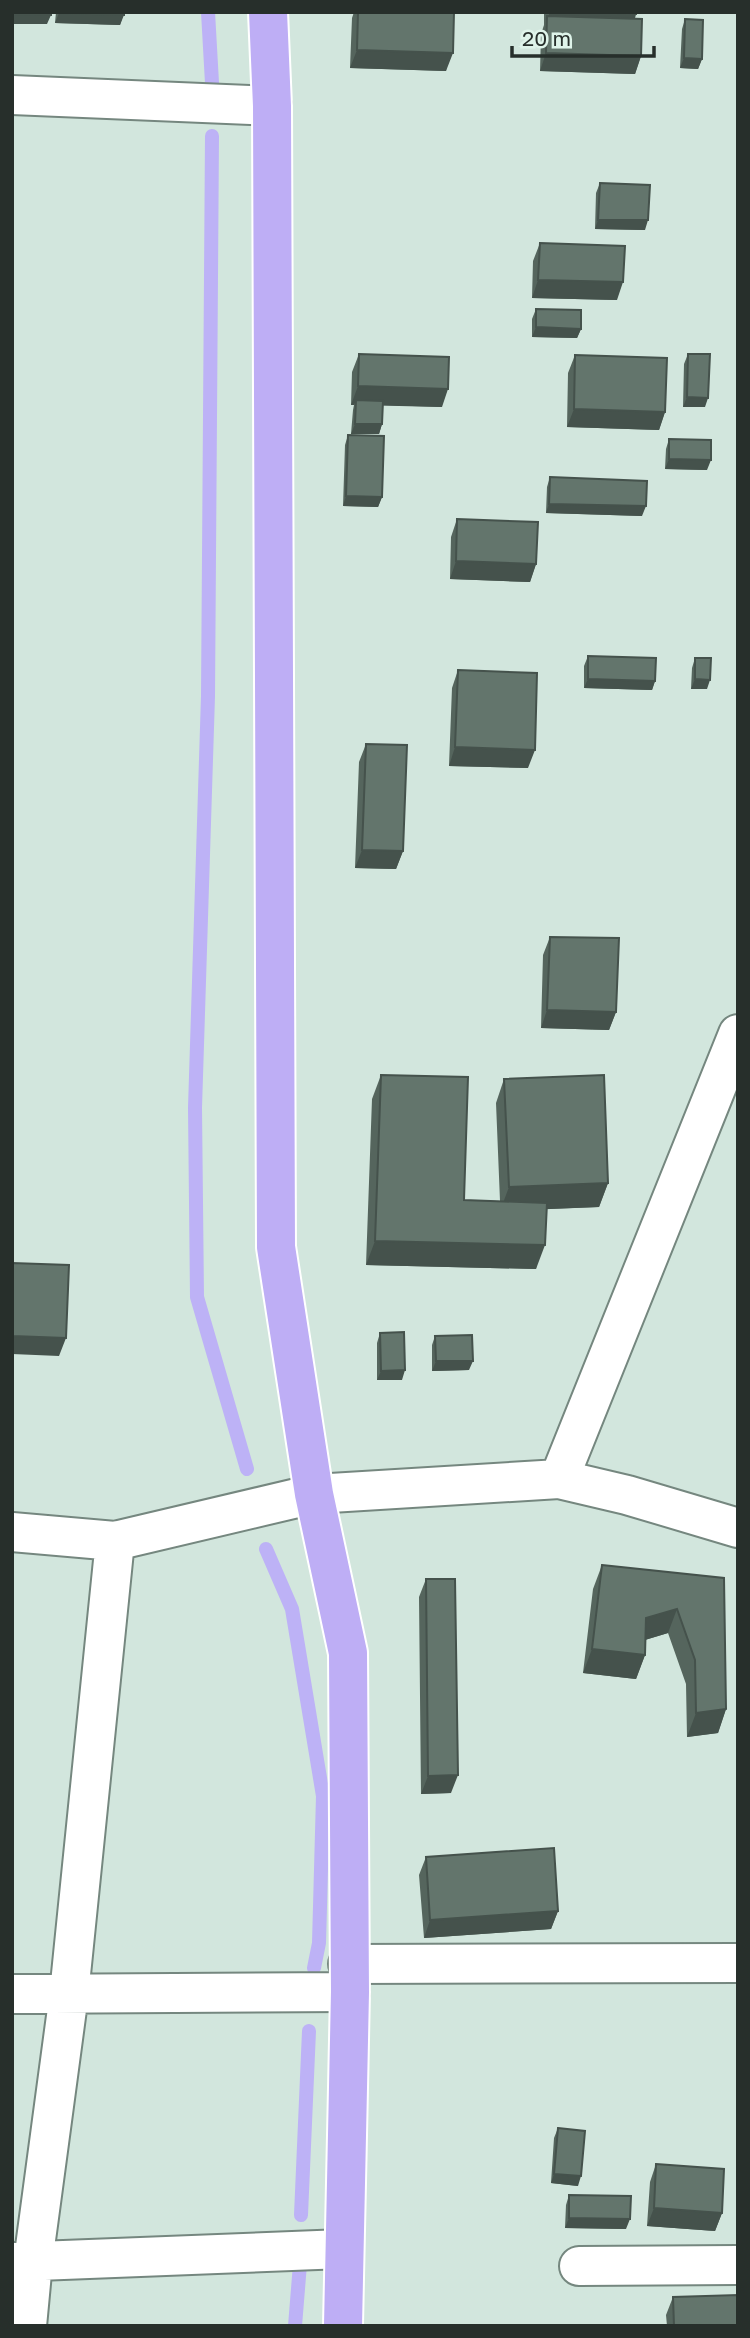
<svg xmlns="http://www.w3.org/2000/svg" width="750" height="2338" viewBox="0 0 750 2338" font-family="'Golos Text',sans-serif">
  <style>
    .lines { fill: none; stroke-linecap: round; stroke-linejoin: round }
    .stream { stroke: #bdb2f6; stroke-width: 14 }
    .street-casing { stroke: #75877f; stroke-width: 42 }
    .primary-casing { stroke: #fff; stroke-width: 42 }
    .street { stroke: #fff; stroke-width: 38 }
    .primary { stroke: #beaef5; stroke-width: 38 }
    .wall { fill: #55655d }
    .shaded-wall { fill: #45524c }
    .building { fill: #63756c; stroke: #45524c; stroke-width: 2 }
  </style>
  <rect width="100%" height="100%" fill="#d2e6dd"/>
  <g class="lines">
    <path class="stream" d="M 208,12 L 212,83
      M 212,136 L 208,696 L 195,1108 L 197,1297 L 247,1469
      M 266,1549 L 292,1609 L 323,1796 L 319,1943 L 314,1968
      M 301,2215 L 309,2031
      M 295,2326 L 300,2264"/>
    <defs>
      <path id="street" d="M 12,95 L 272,106
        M 559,1479 L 738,1034
        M 12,1532 L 115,1541 L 314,1494 L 559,1479 L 627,1495 L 738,1528
        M 348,1964 L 738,1963
        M 12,1994 L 350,1992
        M 12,2262 L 343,2249
        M 579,2266 L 738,2265
        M 27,2326 L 33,2262 L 69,1994 L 115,1541"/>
      <path id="primary" d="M 268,12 L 272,106 L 276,1247 L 314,1494 L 348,1653 L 350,1992 L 343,2326"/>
    </defs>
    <use href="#street" class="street-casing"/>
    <use href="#primary" class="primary-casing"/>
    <use href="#street" class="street"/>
    <use href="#primary" class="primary"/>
  </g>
  <path class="wall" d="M 56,12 L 124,12 L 120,25 L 55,23 Z
    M 354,12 L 454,12 L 446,71 L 350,68 L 352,18 Z
    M 544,12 L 636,12 L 635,19 L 641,56 L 635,74 L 540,71 L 541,34 L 544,25 Z
    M 685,19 L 702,59 L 698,69 L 680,68 L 682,29 Z
    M 600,183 L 645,230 L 595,229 L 596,193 Z
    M 540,243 L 617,300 L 532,298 L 533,261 Z
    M 536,309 L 581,329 L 577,338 L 532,337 L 532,319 Z
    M 359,354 L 442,407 L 383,405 L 382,424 L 379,434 L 351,434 L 353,410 L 354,405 L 351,405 L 352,372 Z
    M 688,354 L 705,407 L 683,407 L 684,364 Z
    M 575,355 L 665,412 L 659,430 L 567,427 L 568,373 Z
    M 348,435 L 382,497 L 378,507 L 343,506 L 345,445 Z
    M 669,439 L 707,470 L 665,469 L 666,449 Z
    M 550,477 L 642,516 L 546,513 L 547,487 Z
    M 457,519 L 536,564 L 530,582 L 450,579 L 451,537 Z
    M 588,656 L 655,681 L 652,690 L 584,688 L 584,666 Z
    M 695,658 L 707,689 L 691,689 L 692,668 Z
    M 458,670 L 528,768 L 449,766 L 452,688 Z
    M 366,744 L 403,851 L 396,869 L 355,868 L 359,762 Z
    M 550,937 L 616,1012 L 609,1030 L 541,1028 L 543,955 Z
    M 381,1075 L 464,1200 L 500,1201 L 496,1103 L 504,1079 L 608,1183 L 599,1207 L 546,1209 L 536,1269 L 366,1265 L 372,1099 Z
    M 380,1333 L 402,1380 L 377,1380 L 377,1343 Z
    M 435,1336 L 469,1370 L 432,1371 L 432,1345 Z
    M 602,1565 L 724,1578 L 726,1709 L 718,1733 L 687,1737 L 686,1684 L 668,1633 L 645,1640 L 645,1655 L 636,1679 L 583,1673 L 593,1589 Z
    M 426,1579 L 451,1793 L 421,1794 L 419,1597 Z
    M 426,1857 L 558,1911 L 551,1929 L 424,1938 L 419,1875 Z
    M 558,2128 L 578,2186 L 551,2183 L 554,2138 Z
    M 656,2164 L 722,2213 L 715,2231 L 647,2226 L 650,2182 Z
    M 569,2195 L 626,2229 L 565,2228 L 566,2205 Z
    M 673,2297 L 738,2326 L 667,2326 L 666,2315 Z"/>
  <path class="shaded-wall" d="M 550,12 L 598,12 L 636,14 L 630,32 L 547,20 Z
    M 59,13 L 124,15 L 120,25 L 55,23 Z
    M 14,14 L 51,15 L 47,24 L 12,24 Z
    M 357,50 L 453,53 L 446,71 L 350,68 Z
    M 546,53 L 641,56 L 635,74 L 540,71 Z
    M 684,58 L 702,59 L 698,69 L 680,68 Z
    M 598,220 L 648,220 L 645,230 L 595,229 Z
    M 538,280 L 623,282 L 617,300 L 532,298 Z
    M 536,327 L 581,329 L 577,338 L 532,337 Z
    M 358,386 L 448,389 L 442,407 L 356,405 L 356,400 L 354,405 L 351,405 Z
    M 687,397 L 708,398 L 705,407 L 683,407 Z
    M 574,409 L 665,412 L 659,430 L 567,427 Z
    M 355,424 L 382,424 L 379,434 L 351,434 Z
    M 669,459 L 711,460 L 707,470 L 665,469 Z
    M 346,496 L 382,497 L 378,507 L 343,506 Z
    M 549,504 L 646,506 L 642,516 L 546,513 Z
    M 456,561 L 536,564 L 530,582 L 450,579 Z
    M 588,679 L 655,681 L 652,690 L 584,688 Z
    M 695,679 L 710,680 L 707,689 L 691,689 Z
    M 455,747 L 535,750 L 528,768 L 449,766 Z
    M 362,850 L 403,851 L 396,869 L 355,868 Z
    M 547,1010 L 616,1012 L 609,1030 L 541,1028 Z
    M 608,1183 L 599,1207 L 500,1211 L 509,1187 Z
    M 375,1241 L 545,1245 L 536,1269 L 366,1265 Z
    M 12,1336 L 66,1338 L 59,1356 L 12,1354 Z
    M 436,1361 L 473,1361 L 469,1370 L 432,1371 Z
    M 405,1370 L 402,1380 L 377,1380 L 381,1371 Z
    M 677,1609 L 668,1633 L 638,1642 L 646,1618 Z
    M 592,1649 L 645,1655 L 636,1679 L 583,1673 Z
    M 726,1709 L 718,1733 L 687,1737 L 696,1713 Z
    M 458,1775 L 451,1793 L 421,1794 L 428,1776 Z
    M 558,1911 L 551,1929 L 424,1938 L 430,1920 Z
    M 554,2174 L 581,2176 L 578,2186 L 551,2183 Z
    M 654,2208 L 722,2213 L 715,2231 L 647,2226 Z
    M 569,2218 L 630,2219 L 626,2229 L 565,2228 Z"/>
  <path class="building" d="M 14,12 L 51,12 L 51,15 L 14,14 Z
    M 59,12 L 124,12 L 124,15 L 59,13 Z
    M 358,12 L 454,12 L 453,53 L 357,50 Z
    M 598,12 L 636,12 L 636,14 Z
    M 547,16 L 642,19 L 641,56 L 546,53 Z
    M 685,19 L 703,20 L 702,59 L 684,58 Z
    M 600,183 L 650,185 L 648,220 L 598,220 Z
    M 540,243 L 625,246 L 623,282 L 538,280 Z
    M 536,309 L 581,310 L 581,329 L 536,327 Z
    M 359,354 L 449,357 L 448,389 L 358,386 Z
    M 688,354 L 710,354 L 708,398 L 687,397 Z
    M 575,355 L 667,358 L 665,412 L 574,409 Z
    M 356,400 L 383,401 L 382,424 L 355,424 Z
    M 348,435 L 384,436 L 382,497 L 346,496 Z
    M 669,439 L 711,440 L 711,460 L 669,459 Z
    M 550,477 L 647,481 L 646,506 L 549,504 Z
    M 457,519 L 538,522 L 536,564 L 456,561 Z
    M 588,656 L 656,658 L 655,681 L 588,679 Z
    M 695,658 L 711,658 L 710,680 L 695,679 Z
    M 458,670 L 537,673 L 535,750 L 455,747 Z
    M 366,744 L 407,745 L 403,851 L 362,850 Z
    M 550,937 L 619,938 L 616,1012 L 547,1010 Z
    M 381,1075 L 468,1077 L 464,1200 L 547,1203 L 545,1245 L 375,1241 Z
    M 604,1075 L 608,1183 L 509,1187 L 504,1079 Z
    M 12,1263 L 69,1265 L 66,1338 L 12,1336 Z
    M 404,1332 L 405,1370 L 381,1371 L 380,1333 Z
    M 472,1335 L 473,1361 L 436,1361 L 435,1336 Z
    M 602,1565 L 724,1578 L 726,1709 L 696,1713 L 695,1660 L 677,1609 L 646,1618 L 645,1655 L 592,1649 Z
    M 426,1579 L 455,1579 L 458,1775 L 428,1776 Z
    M 554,1848 L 558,1911 L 430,1920 L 426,1857 Z
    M 558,2128 L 585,2131 L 581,2176 L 554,2174 Z
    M 656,2164 L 724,2169 L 722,2213 L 654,2208 Z
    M 569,2195 L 631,2196 L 630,2219 L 569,2218 Z
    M 738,2295 L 738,2326 L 674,2326 L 673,2297 Z"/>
  <rect width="750" height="2338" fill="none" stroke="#272f2b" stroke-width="28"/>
  <path d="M512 46v10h142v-10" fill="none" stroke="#272f2b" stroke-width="3.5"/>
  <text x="522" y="46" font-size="21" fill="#272f2b" stroke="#dff4ea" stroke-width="5" paint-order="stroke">20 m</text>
</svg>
